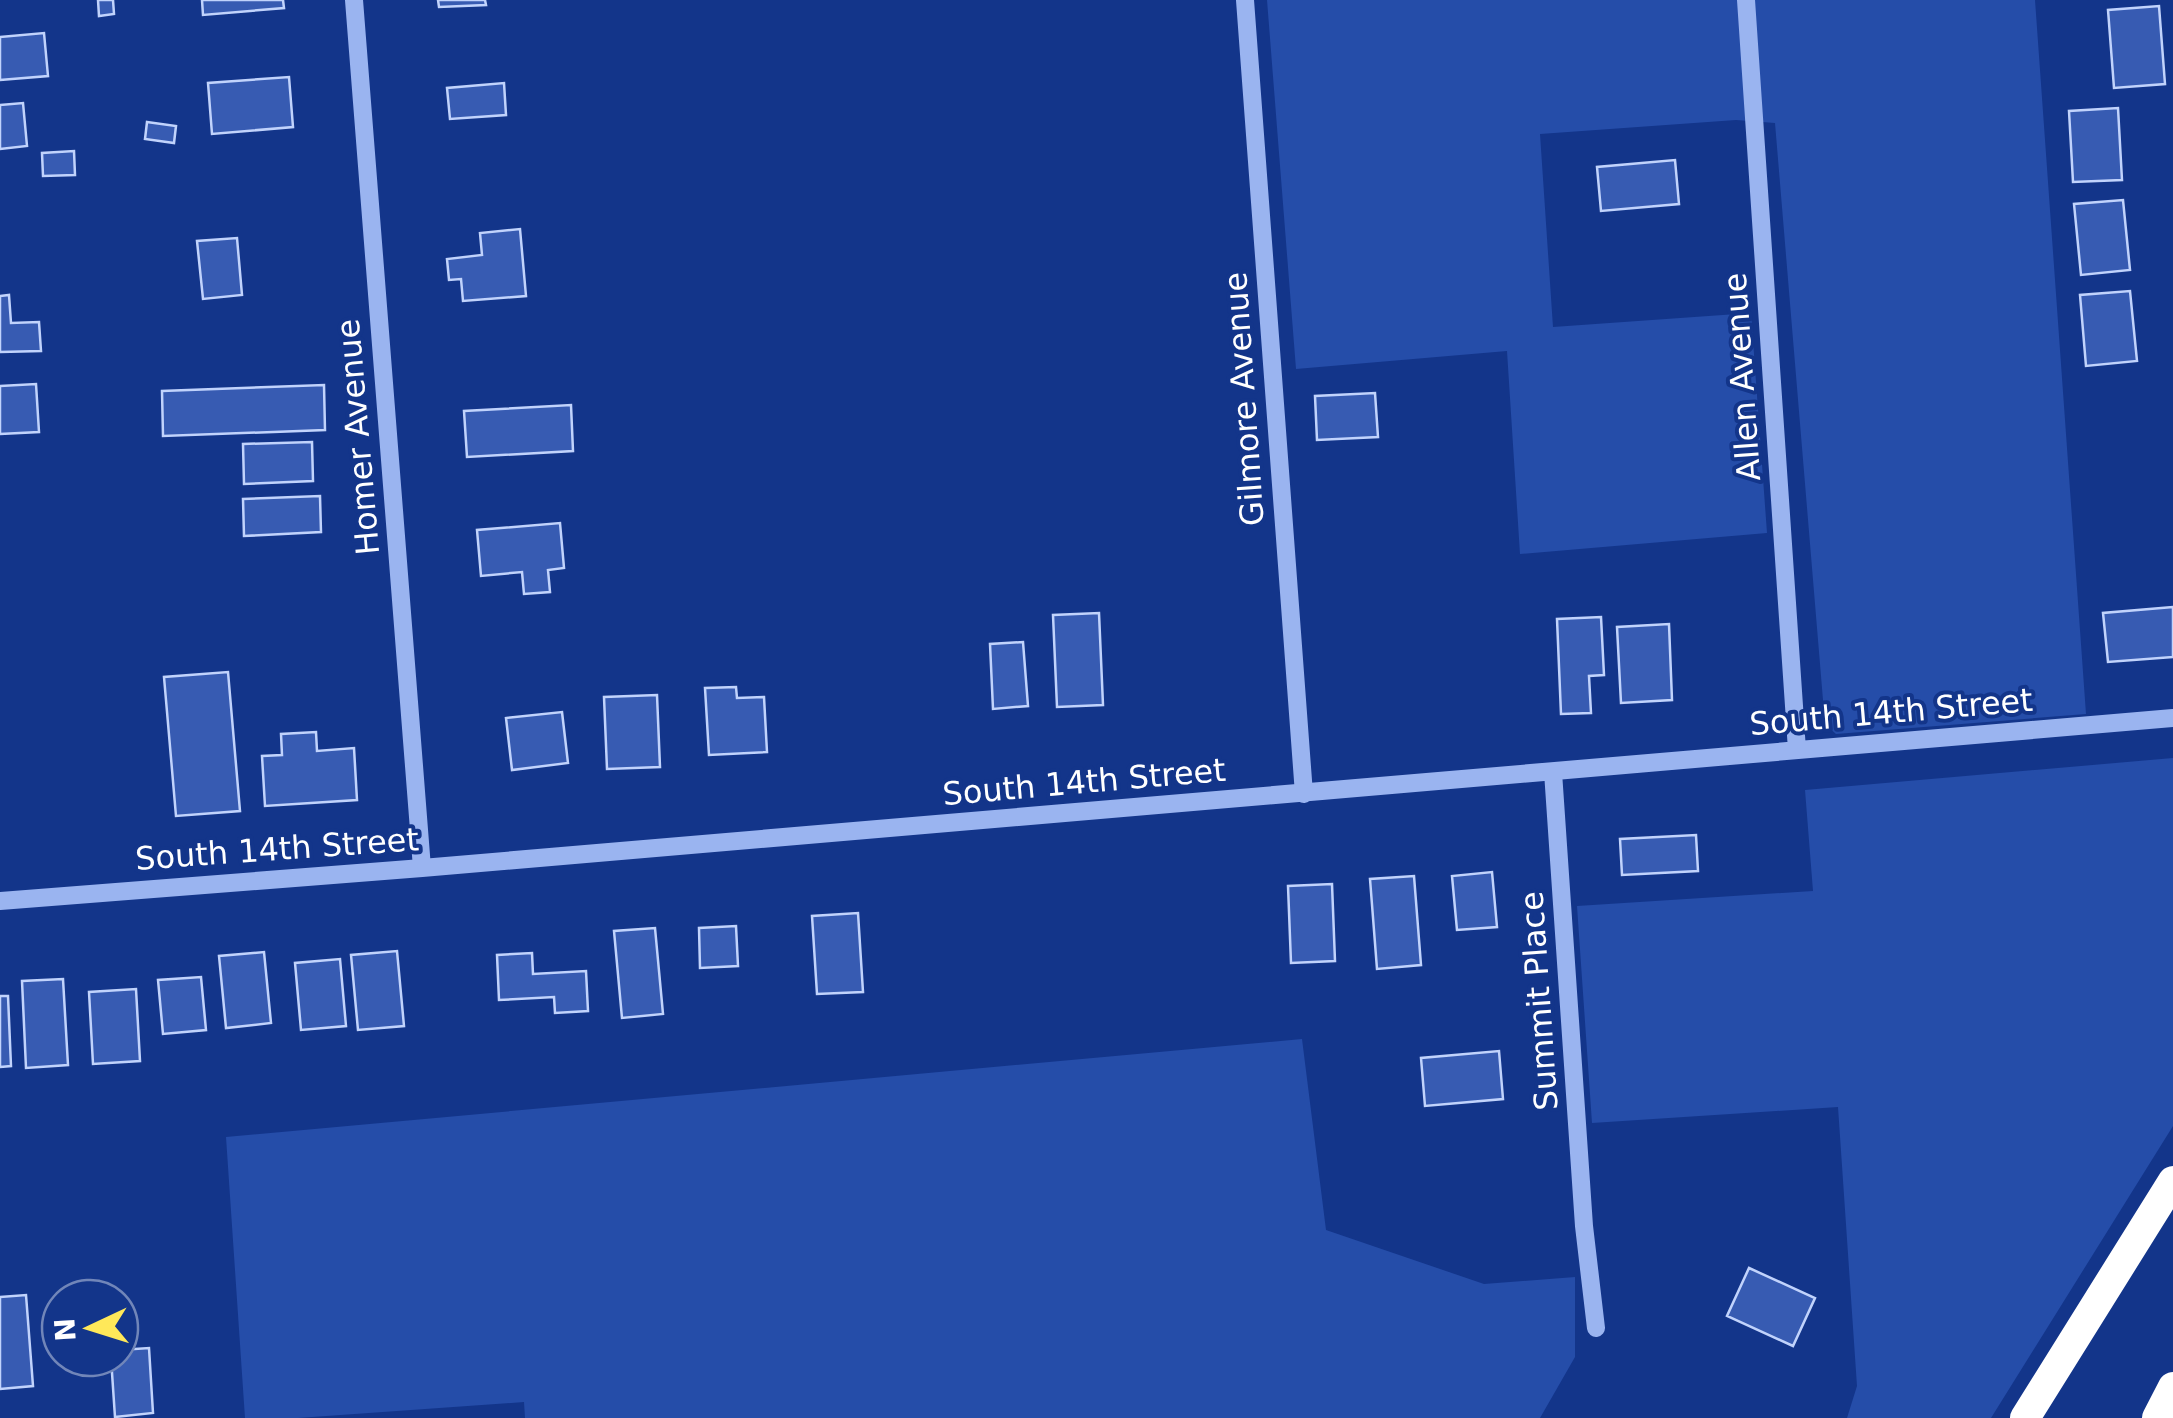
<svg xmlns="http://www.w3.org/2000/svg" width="2173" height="1418" viewBox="0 0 2173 1418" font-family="'DejaVu Sans',sans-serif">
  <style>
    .green { fill: #254da9 }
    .building { fill: #375bb2; stroke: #c1d3fc; stroke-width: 2.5 }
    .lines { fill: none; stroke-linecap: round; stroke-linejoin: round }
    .minor { stroke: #9ab4f0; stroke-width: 18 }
    .highway { stroke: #fff; stroke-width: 30 }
    .labels { text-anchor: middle; stroke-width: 8; stroke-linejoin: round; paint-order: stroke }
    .street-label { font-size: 32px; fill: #fff; stroke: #13358a }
  </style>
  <rect width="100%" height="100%" fill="#13358a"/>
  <path class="green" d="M 1267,0 L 2035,0 L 2086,714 L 1836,734 L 1825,724 L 1775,123 L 1736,120 L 1540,134 L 1553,327 L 1751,313 L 1767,533 L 1520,554 L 1507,351 L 1296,369 Z
    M 2173,758 L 2173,1126 L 1991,1418 L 1847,1418 L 1857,1386 L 1838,1107 L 1592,1123 L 1577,906 L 1813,891 L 1805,790 Z
    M 1302,1039 L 1326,1230 L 1484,1284 L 1575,1277 L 1575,1357 L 1540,1418 L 525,1418 L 524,1402 L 298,1418 L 245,1418 L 226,1137 Z"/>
  <path class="building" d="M 98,0 L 113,0 L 114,14 L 99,16 Z
    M 202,0 L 283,0 L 284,8 L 203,15 Z
    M 438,0 L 485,0 L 486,5 L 439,7 Z
    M 2159,6 L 2165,84 L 2114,88 L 2108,10 Z
    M 44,33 L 48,76 L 0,80 L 0,37 Z
    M 289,77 L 293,127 L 212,134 L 208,83 Z
    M 504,83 L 506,115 L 450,119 L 447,88 Z
    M 23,103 L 27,146 L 0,149 L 0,105 Z
    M 2118,108 L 2122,180 L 2073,182 L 2069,111 Z
    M 147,122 L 176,126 L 174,143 L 145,139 Z
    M 74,151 L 75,175 L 43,176 L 42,153 Z
    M 1675,160 L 1679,204 L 1601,211 L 1597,167 Z
    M 2123,200 L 2130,270 L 2081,275 L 2074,204 Z
    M 520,229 L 526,296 L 463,301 L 461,279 L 449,280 L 447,259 L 482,255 L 480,233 Z
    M 237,238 L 242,295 L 203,299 L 197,241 Z
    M 2130,291 L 2137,361 L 2086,366 L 2080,295 Z
    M 9,295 L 11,323 L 39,322 L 41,351 L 0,352 L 0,296 Z
    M 36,384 L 39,432 L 0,434 L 0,386 Z
    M 324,385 L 325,430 L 163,436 L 162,391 Z
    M 1375,393 L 1378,437 L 1317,440 L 1315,396 Z
    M 571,405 L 573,451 L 467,457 L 464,411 Z
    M 312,442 L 313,481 L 244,484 L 243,444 Z
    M 320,496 L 321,532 L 244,536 L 243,499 Z
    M 560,523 L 564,568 L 548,570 L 550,592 L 524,594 L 522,572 L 481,576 L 477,530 Z
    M 2173,607 L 2173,657 L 2108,662 L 2103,613 Z
    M 1099,613 L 1103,705 L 1057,707 L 1053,615 Z
    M 1601,617 L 1604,675 L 1589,676 L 1591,713 L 1561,714 L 1557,619 Z
    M 1669,624 L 1672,700 L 1621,703 L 1617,627 Z
    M 1023,642 L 1028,706 L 993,709 L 990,644 Z
    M 228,672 L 240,811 L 176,816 L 164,677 Z
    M 736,687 L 737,698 L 764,697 L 767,752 L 709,755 L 705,688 Z
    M 657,695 L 660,767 L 607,769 L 604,697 Z
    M 562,712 L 568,763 L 512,770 L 506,718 Z
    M 316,732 L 317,751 L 354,748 L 357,800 L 265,806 L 262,756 L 282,755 L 281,734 Z
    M 1696,835 L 1698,871 L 1622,875 L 1620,839 Z
    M 1492,872 L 1497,927 L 1457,930 L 1452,876 Z
    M 1414,876 L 1421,965 L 1377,969 L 1370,879 Z
    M 1332,884 L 1335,961 L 1291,963 L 1288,886 Z
    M 858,913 L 863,992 L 817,994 L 812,916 Z
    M 736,926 L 738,966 L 700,968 L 699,928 Z
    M 655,928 L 663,1014 L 622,1018 L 614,931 Z
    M 397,951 L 404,1026 L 358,1030 L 351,955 Z
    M 264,952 L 271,1023 L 226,1028 L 219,956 Z
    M 532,953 L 533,974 L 586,971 L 588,1011 L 555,1013 L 554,997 L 499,1000 L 497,955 Z
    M 340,959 L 346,1026 L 301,1030 L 295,963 Z
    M 201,977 L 206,1030 L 163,1034 L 158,980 Z
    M 63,979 L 68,1065 L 26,1068 L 22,981 Z
    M 136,989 L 140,1061 L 93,1064 L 89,992 Z
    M 0,996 L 8,996 L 11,1066 L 0,1067 Z
    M 1499,1051 L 1503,1099 L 1425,1106 L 1421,1058 Z
    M 1749,1268 L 1815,1298 L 1793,1346 L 1727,1316 Z
    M 26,1295 L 33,1386 L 0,1389 L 0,1297 Z
    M 149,1348 L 153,1413 L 115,1417 L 111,1358 L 120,1358 L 120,1350 Z"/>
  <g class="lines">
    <path class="minor" d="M 354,0 L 422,868
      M 1245,0 L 1304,794
      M 1746,0 L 1797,750
      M 1553,772 L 1584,1226 L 1596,1328
      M 0,901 L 422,868 L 2173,718"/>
    <path class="highway" d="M 2025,1418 L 2173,1181
      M 2157,1418 L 2173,1387"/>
  </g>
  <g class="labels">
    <g class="street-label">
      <text transform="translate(1742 377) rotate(-94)" y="11">Allen Avenue</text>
      <text transform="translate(1244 399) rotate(-94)" y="11">Gilmore Avenue</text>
      <text transform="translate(358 437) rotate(-95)" y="11">Homer Avenue</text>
      <text transform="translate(1891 712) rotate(-5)" y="11">South 14th Street</text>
      <text transform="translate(1084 782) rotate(-5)" y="11">South 14th Street</text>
      <text transform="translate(277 849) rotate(-4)" y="11">South 14th Street</text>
      <text transform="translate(1539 1001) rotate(-94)" y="11">Summit Place</text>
    </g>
  </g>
  <g transform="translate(90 1328) rotate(266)"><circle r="48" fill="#13358a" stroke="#7186b9" stroke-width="2.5"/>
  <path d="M0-8L18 38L0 25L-18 38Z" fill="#ffe859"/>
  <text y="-15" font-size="28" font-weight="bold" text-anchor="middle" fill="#ffffff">N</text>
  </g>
</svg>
